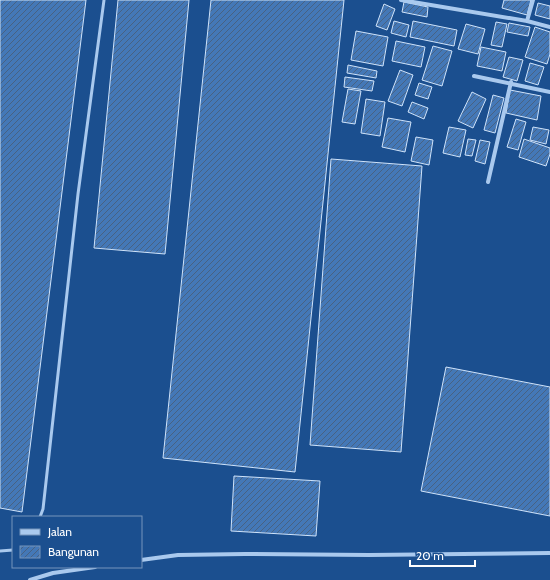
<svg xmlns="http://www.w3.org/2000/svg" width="550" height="580" viewBox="0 0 550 580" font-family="Cabin,sans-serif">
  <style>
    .building { fill: url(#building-hatch); stroke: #cfe3fa }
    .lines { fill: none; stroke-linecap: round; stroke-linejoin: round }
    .lane { stroke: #a9c9ee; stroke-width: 3 }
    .street { stroke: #a9c9ee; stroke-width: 4 }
  </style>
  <defs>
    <pattern id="building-hatch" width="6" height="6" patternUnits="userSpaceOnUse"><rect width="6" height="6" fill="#4478b7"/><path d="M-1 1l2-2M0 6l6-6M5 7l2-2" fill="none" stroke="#486282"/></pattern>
  </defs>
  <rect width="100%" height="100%" fill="#1b4f8f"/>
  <path class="building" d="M 0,0 L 86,0 L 22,512 L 0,508 Z
    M 118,0 L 189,0 L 165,254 L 94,248 Z
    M 211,0 L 344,0 L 295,472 L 163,458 Z
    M 504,0 L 531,0 L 527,15 L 502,8 Z
    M 404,2 L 428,7 L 427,17 L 402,12 Z
    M 538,3 L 550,6 L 550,19 L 535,15 Z
    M 384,4 L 395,9 L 387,30 L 376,26 Z
    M 394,21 L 409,25 L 406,37 L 391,33 Z
    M 413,21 L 457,30 L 454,46 L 410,37 Z
    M 496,22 L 507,24 L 502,47 L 491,45 Z
    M 509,23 L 530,27 L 528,36 L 507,32 Z
    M 466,24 L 485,29 L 478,54 L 458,49 Z
    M 535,27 L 550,32 L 550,54 L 547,64 L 525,57 Z
    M 356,31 L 388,37 L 383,66 L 351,60 Z
    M 396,41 L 425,47 L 421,67 L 392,61 Z
    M 433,46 L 452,51 L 442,86 L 422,80 Z
    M 481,47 L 506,52 L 502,71 L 477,66 Z
    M 509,57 L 523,60 L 517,81 L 503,77 Z
    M 530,63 L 544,67 L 538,85 L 525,81 Z
    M 348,65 L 377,71 L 376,78 L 347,73 Z
    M 400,70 L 413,75 L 402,106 L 388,101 Z
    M 345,77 L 374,81 L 372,91 L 344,87 Z
    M 419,83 L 432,87 L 428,99 L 415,95 Z
    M 348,89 L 361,91 L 355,124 L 342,122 Z
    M 510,90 L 541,96 L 537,120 L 506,113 Z
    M 472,92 L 486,99 L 473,128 L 458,121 Z
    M 493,95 L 504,98 L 495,133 L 484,130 Z
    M 366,99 L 385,102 L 380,136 L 361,133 Z
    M 412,102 L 428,108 L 424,119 L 408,112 Z
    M 388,118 L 411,122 L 405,152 L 382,147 Z
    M 516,119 L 526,122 L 518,150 L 507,147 Z
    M 449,127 L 466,130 L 460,157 L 443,153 Z
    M 533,127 L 549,130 L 546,144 L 530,140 Z
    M 416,137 L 433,140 L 429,165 L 411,161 Z
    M 468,139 L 476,140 L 472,156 L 465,155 Z
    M 524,139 L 550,148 L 550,154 L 546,166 L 519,157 Z
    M 480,140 L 490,142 L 485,164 L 475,161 Z
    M 331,159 L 422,166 L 401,452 L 310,445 Z
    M 446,367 L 550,387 L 550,516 L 421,491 Z
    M 234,476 L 320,481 L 316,536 L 231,531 Z"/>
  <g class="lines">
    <path class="lane" d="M 40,517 L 43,509 L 78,194 L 104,0
      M 0,551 L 13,550"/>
    <path class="street" d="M 401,0 L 527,21 L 550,27
      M 527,21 L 533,0
      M 474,76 L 550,92
      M 488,182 L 511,82
      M 141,560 L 178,555 L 245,554 L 369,555 L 550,553
      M 30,580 L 53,573 L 95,567"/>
  </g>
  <rect x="12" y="516" width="130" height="52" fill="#1b4f8f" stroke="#7695bc"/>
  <rect x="20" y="529" width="20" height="6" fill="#a9c9ee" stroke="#7695bc"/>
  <text x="48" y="536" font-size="12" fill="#ffffff">Jalan</text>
  <rect x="20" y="546" width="20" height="12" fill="url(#building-hatch)" stroke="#7695bc"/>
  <text x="48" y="556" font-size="12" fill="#ffffff">Bangunan</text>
  <path d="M410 560v6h65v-6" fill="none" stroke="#ffffff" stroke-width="2"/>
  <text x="416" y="560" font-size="12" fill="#ffffff" stroke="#1b4f8f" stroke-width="3" paint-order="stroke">20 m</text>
</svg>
